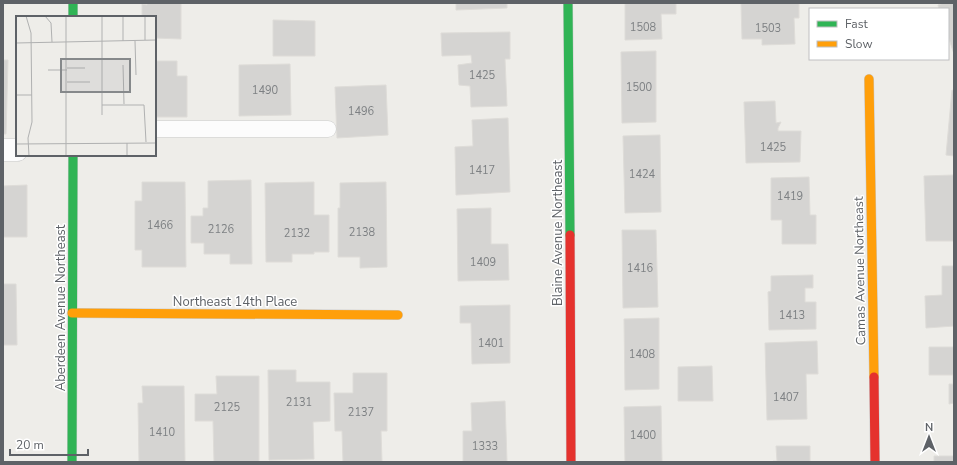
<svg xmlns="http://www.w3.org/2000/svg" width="957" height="465" viewBox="0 0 957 465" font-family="'Nunito Sans',sans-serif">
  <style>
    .building { fill: #d5d4d2; stroke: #dedcd8 }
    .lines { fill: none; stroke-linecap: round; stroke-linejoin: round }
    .lane-casing { stroke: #cacbcb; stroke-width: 17 }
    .street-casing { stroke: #cacbcb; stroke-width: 23 }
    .fast-casing { stroke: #c9c9ca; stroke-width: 10 }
    .slow-casing { stroke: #c9c9ca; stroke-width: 10 }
    .jam-casing { stroke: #c9c9ca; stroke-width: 10 }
    .lane { stroke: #fcfcfc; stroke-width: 16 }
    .street { stroke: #fcfcfc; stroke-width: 22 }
    .fast { stroke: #30b455; stroke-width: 9 }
    .slow { stroke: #ff9f0a; stroke-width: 9 }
    .jam { stroke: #e5322d; stroke-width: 9 }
    .labels { text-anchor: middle; stroke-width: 3; stroke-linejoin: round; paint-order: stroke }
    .number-label { font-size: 11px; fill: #7d8083 }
    .street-label { font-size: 13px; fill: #5e6267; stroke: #fff }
    .inset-road { fill: none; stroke: #b0b1b1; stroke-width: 1 }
    .view { fill: #86898b; fill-opacity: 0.15; stroke: #86898b; stroke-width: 2 }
    .inset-edge { fill: none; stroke: #5e6267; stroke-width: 2 }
  </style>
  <rect width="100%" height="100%" fill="#eeede9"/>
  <path class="building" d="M 147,3 L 181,3 L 181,39 L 155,38 L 155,17 L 142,17 L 142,4 L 147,5 Z
    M 456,3 L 507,3 L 507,8 L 456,10 Z
    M 625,3 L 676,3 L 676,14 L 661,14 L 662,39 L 625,40 Z
    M 741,3 L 799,3 L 799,18 L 794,18 L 795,44 L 762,45 L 762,39 L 742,39 Z
    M 944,3 L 954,3 L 954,54 L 948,36 L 948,9 L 939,9 L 938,5 Z
    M 273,20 L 315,21 L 315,56 L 273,56 Z
    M 510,32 L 510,59 L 505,59 L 507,106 L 471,107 L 470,86 L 459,85 L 458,65 L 472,63 L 471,55 L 442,56 L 441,33 Z
    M 656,51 L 656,122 L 622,123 L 621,52 Z
    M 3,60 L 8,60 L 6,134 L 3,134 Z
    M 155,61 L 177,61 L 177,76 L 187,76 L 187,117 L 155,117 Z
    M 290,64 L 291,115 L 239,116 L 239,65 Z
    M 386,85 L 388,135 L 337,138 L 335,87 Z
    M 952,90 L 954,91 L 954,156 L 946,155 Z
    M 775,101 L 776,123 L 781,122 L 778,128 L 778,131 L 801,131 L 800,162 L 746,163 L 744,102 Z
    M 508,118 L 510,192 L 456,195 L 455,147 L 473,146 L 472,120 Z
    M 660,135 L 661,212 L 625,213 L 623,136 Z
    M 954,175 L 954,241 L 926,241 L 924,176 Z
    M 809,177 L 810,215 L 816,215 L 816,244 L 782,244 L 782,220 L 771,220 L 771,178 Z
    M 251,180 L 252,264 L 230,264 L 230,254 L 204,254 L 204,243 L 191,243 L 191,216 L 203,216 L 203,208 L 208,208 L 208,181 Z
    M 142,182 L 185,182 L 186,267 L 142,267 L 142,250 L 135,250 L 135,201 L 142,201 Z
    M 314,182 L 314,215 L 329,215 L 329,252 L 314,252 L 314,254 L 292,254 L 292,262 L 266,262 L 265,183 Z
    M 386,182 L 387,267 L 360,268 L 360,257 L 338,257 L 338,208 L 340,208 L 340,183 Z
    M 27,185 L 27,237 L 3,237 L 3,186 Z
    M 491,208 L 491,244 L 508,244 L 509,280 L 458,281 L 457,209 Z
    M 622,230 L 656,230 L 658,307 L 623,308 Z
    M 942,266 L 954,266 L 954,326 L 926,328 L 925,296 L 942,295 Z
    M 813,275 L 813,288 L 805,288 L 805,302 L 816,302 L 816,329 L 769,330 L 768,292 L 771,291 L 771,276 Z
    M 3,284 L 16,284 L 17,345 L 3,345 Z
    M 510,305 L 510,363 L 472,364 L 471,323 L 460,323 L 460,306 Z
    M 659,318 L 659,389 L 625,390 L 624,319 Z
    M 817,341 L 818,374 L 806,374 L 807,419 L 767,420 L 765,343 Z
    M 929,347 L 954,347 L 954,403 L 949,404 L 949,384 L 953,384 L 953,375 L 929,375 Z
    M 712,366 L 713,401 L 678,401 L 678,367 Z
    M 268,370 L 296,370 L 296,382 L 330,382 L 330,421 L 313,422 L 314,459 L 269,460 Z
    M 353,373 L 387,373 L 387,431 L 381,431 L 382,462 L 343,462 L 342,431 L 335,431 L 334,393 L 353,393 Z
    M 216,376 L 259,376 L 259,462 L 214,462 L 213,421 L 195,421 L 195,394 L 217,394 Z
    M 142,386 L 184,386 L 185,462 L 139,462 L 138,403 L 143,403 Z
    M 505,401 L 507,462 L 463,462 L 463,431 L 472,431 L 471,403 Z
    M 661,406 L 662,462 L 625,462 L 624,407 Z
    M 776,446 L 810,446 L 810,462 L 773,462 L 773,461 L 777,461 Z
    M 934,456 L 954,456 L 954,462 L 934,462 Z"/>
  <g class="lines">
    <defs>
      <path id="lane" d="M 155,129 L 328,129"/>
      <path id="street" d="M 3,150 L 17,150"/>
      <path id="fast" d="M 73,3 L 73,17
        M 568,3 L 570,235
        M 72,462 L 73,155"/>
      <path id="slow" d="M 869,79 L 874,377
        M 72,313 L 398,315"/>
      <path id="jam" d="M 570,235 L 571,462
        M 874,377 L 875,462"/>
    </defs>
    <use href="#lane" class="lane-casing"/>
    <use href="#street" class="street-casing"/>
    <use href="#fast" class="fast-casing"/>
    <use href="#slow" class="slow-casing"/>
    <use href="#jam" class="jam-casing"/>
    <use href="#lane" class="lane"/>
    <use href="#street" class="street"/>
    <use href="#fast" class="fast"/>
    <use href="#slow" class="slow"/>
    <use href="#jam" class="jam"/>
  </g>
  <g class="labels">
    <g class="number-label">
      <text x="643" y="31">1508</text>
      <text x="768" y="32">1503</text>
      <text x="482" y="79">1425</text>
      <text x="639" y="91">1500</text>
      <text x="265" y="94">1490</text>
      <text x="361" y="115">1496</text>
      <text x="773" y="151">1425</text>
      <text x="482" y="174">1417</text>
      <text x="642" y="178">1424</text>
      <text x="790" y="200">1419</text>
      <text x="160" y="229">1466</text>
      <text x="221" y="233">2126</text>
      <text x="362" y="236">2138</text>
      <text x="297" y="237">2132</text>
      <text x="483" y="266">1409</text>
      <text x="640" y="272">1416</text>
      <text x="792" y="319">1413</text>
      <text x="491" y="347">1401</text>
      <text x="642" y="358">1408</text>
      <text x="786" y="401">1407</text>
      <text x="299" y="406">2131</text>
      <text x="227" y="411">2125</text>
      <text x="361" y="416">2137</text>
      <text x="162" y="436">1410</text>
      <text x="643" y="439">1400</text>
      <text x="485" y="450">1333</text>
    </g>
    <g class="street-label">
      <text transform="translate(557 233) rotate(-90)" y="5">Blaine Avenue Northeast</text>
      <text transform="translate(859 271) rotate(-91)" y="5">Camas Avenue Northeast</text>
      <text x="235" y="306">Northeast 14th Place</text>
      <text transform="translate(60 308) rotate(-90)" y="5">Aberdeen Avenue Northeast</text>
    </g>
  </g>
  <g transform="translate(16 16)">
    <rect width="140" height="140" fill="#eeede9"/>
    <path class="inset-road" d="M 10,0 L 15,17 L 16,106 L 12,122 L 13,140M 29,0 L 35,7 L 36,26M 86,0 L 86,99M 107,0 L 107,25M 129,0 L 129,24M 119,25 L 120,59M 0,27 L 140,24M 107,49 L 108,88M 51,52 L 69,52M 32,54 L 51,54M 51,66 L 74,66M 0,79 L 16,79M 86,89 L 128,89 L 130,126M 111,127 L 111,140M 0,128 L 140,127M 50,140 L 50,0"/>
    <path class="view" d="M 45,43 L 114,43 L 114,76 L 45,76 Z"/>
    <rect width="140" height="140" class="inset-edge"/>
  </g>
  <rect width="957" height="465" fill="none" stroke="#5e6267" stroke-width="8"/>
  <rect x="809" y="8" width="140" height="52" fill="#ffffff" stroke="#bfc0c2"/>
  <rect x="817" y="21" width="20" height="6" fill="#30b455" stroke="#bfc0c2"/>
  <text x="845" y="28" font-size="12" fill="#5e6267">Fast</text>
  <rect x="817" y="41" width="20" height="6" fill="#ff9f0a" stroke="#bfc0c2"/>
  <text x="845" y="48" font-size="12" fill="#5e6267">Slow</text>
  <g transform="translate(929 437)" stroke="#ffffff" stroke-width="3" paint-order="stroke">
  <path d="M0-3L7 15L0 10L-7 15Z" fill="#5e6267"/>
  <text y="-6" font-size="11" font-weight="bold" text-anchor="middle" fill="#5e6267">N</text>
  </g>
  <path d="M10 449v6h78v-6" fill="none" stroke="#5e6267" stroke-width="2"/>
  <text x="16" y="449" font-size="12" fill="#5e6267" stroke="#ffffff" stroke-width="3" paint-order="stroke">20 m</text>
</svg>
